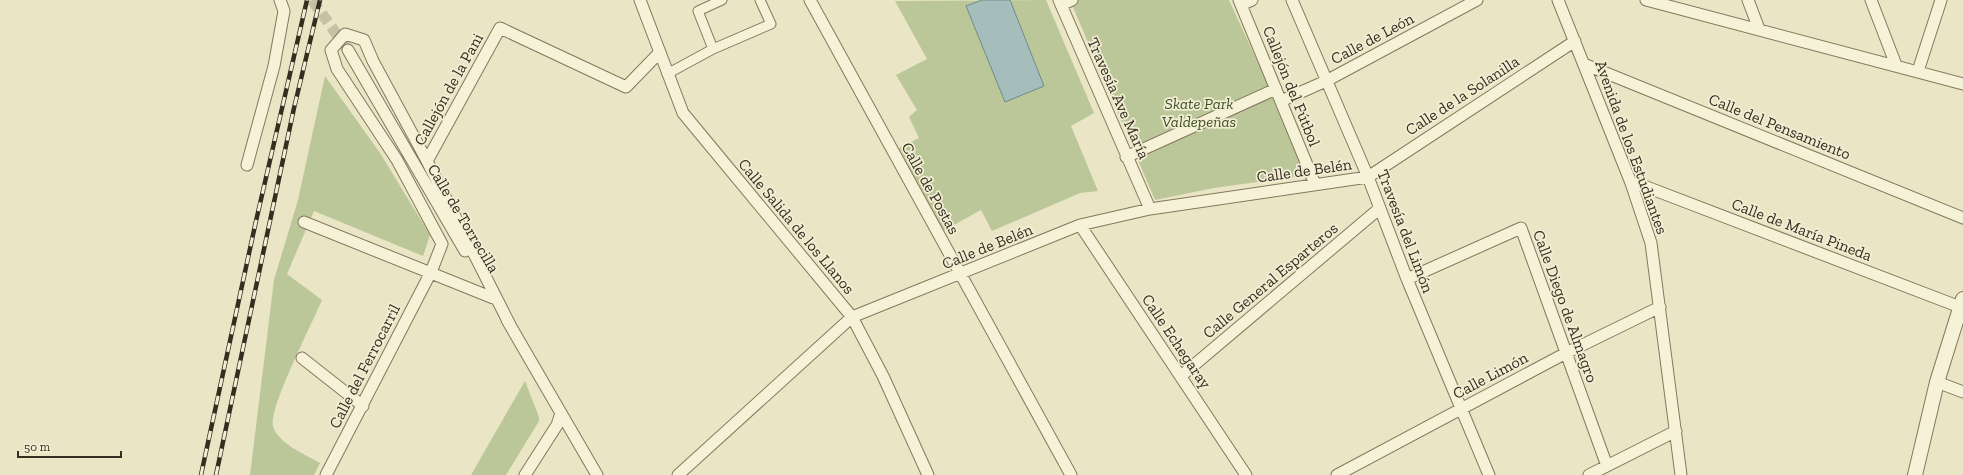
<svg xmlns="http://www.w3.org/2000/svg" width="1963" height="475" viewBox="0 0 1963 475" font-family="'Zilla Slab',serif">
  <style>
    .green { fill: #bbc799 }
    .water { fill: #a6bebb; stroke: #6e8b89 }
    .lines { fill: none; stroke-linecap: round; stroke-linejoin: round }
    .minor-tunnel { stroke: #c6c0a4; stroke-width: 11; stroke-dasharray: 11 5.5; stroke-linecap: butt }
    .pedestrian-casing { stroke: #84785c; stroke-width: 11 }
    .minor-casing { stroke: #84785c; stroke-width: 13 }
    .tertiary-casing { stroke: #84785c; stroke-width: 16 }
    .pedestrian { stroke: #f6f2d7; stroke-width: 9 }
    .minor { stroke: #f6f2d7; stroke-width: 11 }
    .tertiary { stroke: #f6f2d7; stroke-width: 14 }
    .rail-casing { stroke: #352d1f; stroke-width: 4.5 }
    .rail { stroke: #f2eed4; stroke-width: 3; stroke-dasharray: 9; stroke-linecap: butt }
    .labels { text-anchor: middle; stroke-width: 3.5; stroke-linejoin: round; paint-order: stroke }
    .street-label { font-size: 16px; fill: #352d1f; stroke: #f2eed4 }
    .park-label { font-size: 16px; font-style: italic; fill: #3f5027; stroke: #f2eed4 }
  </style>
  <rect width="100%" height="100%" fill="#eae5c5"/>
  <path class="green" d="M 1046,0 L 1094,113 L 1071,126 L 1098,191 L 1080,193 L 992,231 L 981,210 L 943,231 L 899,148 L 919,138 L 909,117 L 917,110 L 896,75 L 927,59 L 895,1 Z
    M 1070,0 L 1229,0 L 1294,141 L 1307,175 L 1214,188 L 1155,200 Z
    M 325,76 L 380,153 L 430,235 L 423,256 L 314,211 L 287,274 L 322,300 C 313,322 269,407 273,426 C 277,443 306,455 320,463 L 314,475 L 250,475 L 274,280 L 298,200 Z
    M 525,381 L 539,417 L 539,421 L 506,475 L 471,475 Z"/>
  <path class="water" d="M 982,0 L 1010,0 L 1044,86 L 1005,102 L 966,6 Z"/>
  <g class="lines">
    <path class="minor-tunnel" d="M 312,0 L 348,50"/>
    <defs>
      <path id="pedestrian" d="M 722,0 L 698,11 L 713,49 L 771,24 L 760,0
        M 667,74 L 713,49"/>
      <path id="minor" d="M 640,0 L 683,113 L 852,317 L 883,376 L 928,475
        M 810,0 L 1071,475
        M 1059,0 L 1150,209
        M 1239,0 L 1315,184
        M 1292,0 L 1368,177 L 1407,279 L 1489,475
        M 1558,0 L 1631,183 L 1651,243 L 1681,475
        M 1646,0 L 1963,84
        M 1748,0 L 1759,29
        M 1871,0 L 1896,65
        M 1061,5 L 1072,0
        M 1241,5 L 1252,0
        M 348,50 L 465,251
        M 1584,64 L 1963,218
        M 1918,71 L 1941,0
        M 1281,101 L 1326,81 L 1477,0
        M 1126,157 L 1276,89
        M 427,161 L 500,28 L 626,87 L 659,53
        M 247,165 L 274,66 L 284,11 L 280,0
        M 1631,183 L 1644,186 L 1960,307
        M 304,222 L 493,298
        M 1080,225 L 1246,475
        M 1407,279 L 1521,228 L 1607,466
        M 507,320 L 597,475
        M 302,358 L 363,406
        M 1181,376 L 1380,208
        M 1937,382 L 1963,392
        M 326,475 L 431,272 L 442,244 L 397,160 L 337,69 L 331,50 L 345,34 L 364,40 L 373,61 L 427,161 L 510,325
        M 525,475 L 557,425 L 561,413
        M 678,475 L 852,317 L 1080,225 L 1150,209 L 1368,177 L 1575,41
        M 1337,475 L 1566,353 L 1660,307
        M 1589,475 L 1676,431"/>
      <path id="tertiary" d="M 1915,475 L 1937,382 L 1963,299"/>
    </defs>
    <use href="#pedestrian" class="pedestrian-casing"/>
    <use href="#minor" class="minor-casing"/>
    <use href="#tertiary" class="tertiary-casing"/>
    <use href="#pedestrian" class="pedestrian"/>
    <use href="#minor" class="minor"/>
    <use href="#tertiary" class="tertiary"/>
    <defs>
      <path id="rail" d="M 201,475 L 256,221 L 307,0
        M 216,475 L 294,108 L 320,0"/>
    </defs>
    <use href="#rail" class="rail-casing"/>
    <use href="#rail" class="rail"/>
  </g>
  <g class="labels">
    <g class="street-label">
      <text transform="translate(1372 38) rotate(-28)" y="6">Calle de León</text>
      <text transform="translate(1292 86) rotate(68)" y="6">Callejón del Fútbol</text>
      <text transform="translate(448 89) rotate(-61)" y="6">Callejón de la Pani</text>
      <text transform="translate(1462 95) rotate(-33)" y="6">Calle de la Solanilla</text>
      <text transform="translate(1119 98) rotate(66)" y="6">Travesía Ave María</text>
      <text transform="translate(1780 126) rotate(22)" y="6">Calle del Pensamiento</text>
      <text transform="translate(1632 147) rotate(70)" y="6">Avenida de los Estudiantes</text>
      <text transform="translate(1304 170) rotate(-8)" y="6">Calle de Belén</text>
      <text transform="translate(931 188) rotate(61)" y="6">Calle de Postas</text>
      <text transform="translate(464 218) rotate(59)" y="6">Calle de Torrecilla</text>
      <text transform="translate(797 226) rotate(50)" y="6">Calle Salida de los Llanos</text>
      <text transform="translate(1802 229) rotate(21)" y="6">Calle de María Pineda</text>
      <text transform="translate(1406 231) rotate(69)" y="6">Travesía del Limón</text>
      <text transform="translate(987 246) rotate(-22)" y="6">Calle de Belén</text>
      <text transform="translate(1270 280) rotate(-40)" y="6">Calle General Esparteros</text>
      <text transform="translate(1566 306) rotate(70)" y="6">Calle Diego de Almagro</text>
      <text transform="translate(1177 341) rotate(56)" y="6">Calle Echegaray</text>
      <text transform="translate(364 366) rotate(-63)" y="6">Calle del Ferrocarril</text>
      <text transform="translate(1490 375) rotate(-28)" y="6">Calle Limón</text>
    </g>
    <g class="park-label">
      <text x="1199" y="109">Skate Park<tspan x="1199" dy="18">Valdepeñas</tspan></text>
    </g>
  </g>
  <path d="M18 451v6h103v-6" fill="none" stroke="#352d1f" stroke-width="2"/>
  <text x="24" y="451" font-size="12" fill="#352d1f" stroke="#f2eed4" stroke-width="3" paint-order="stroke">50 m</text>
</svg>
